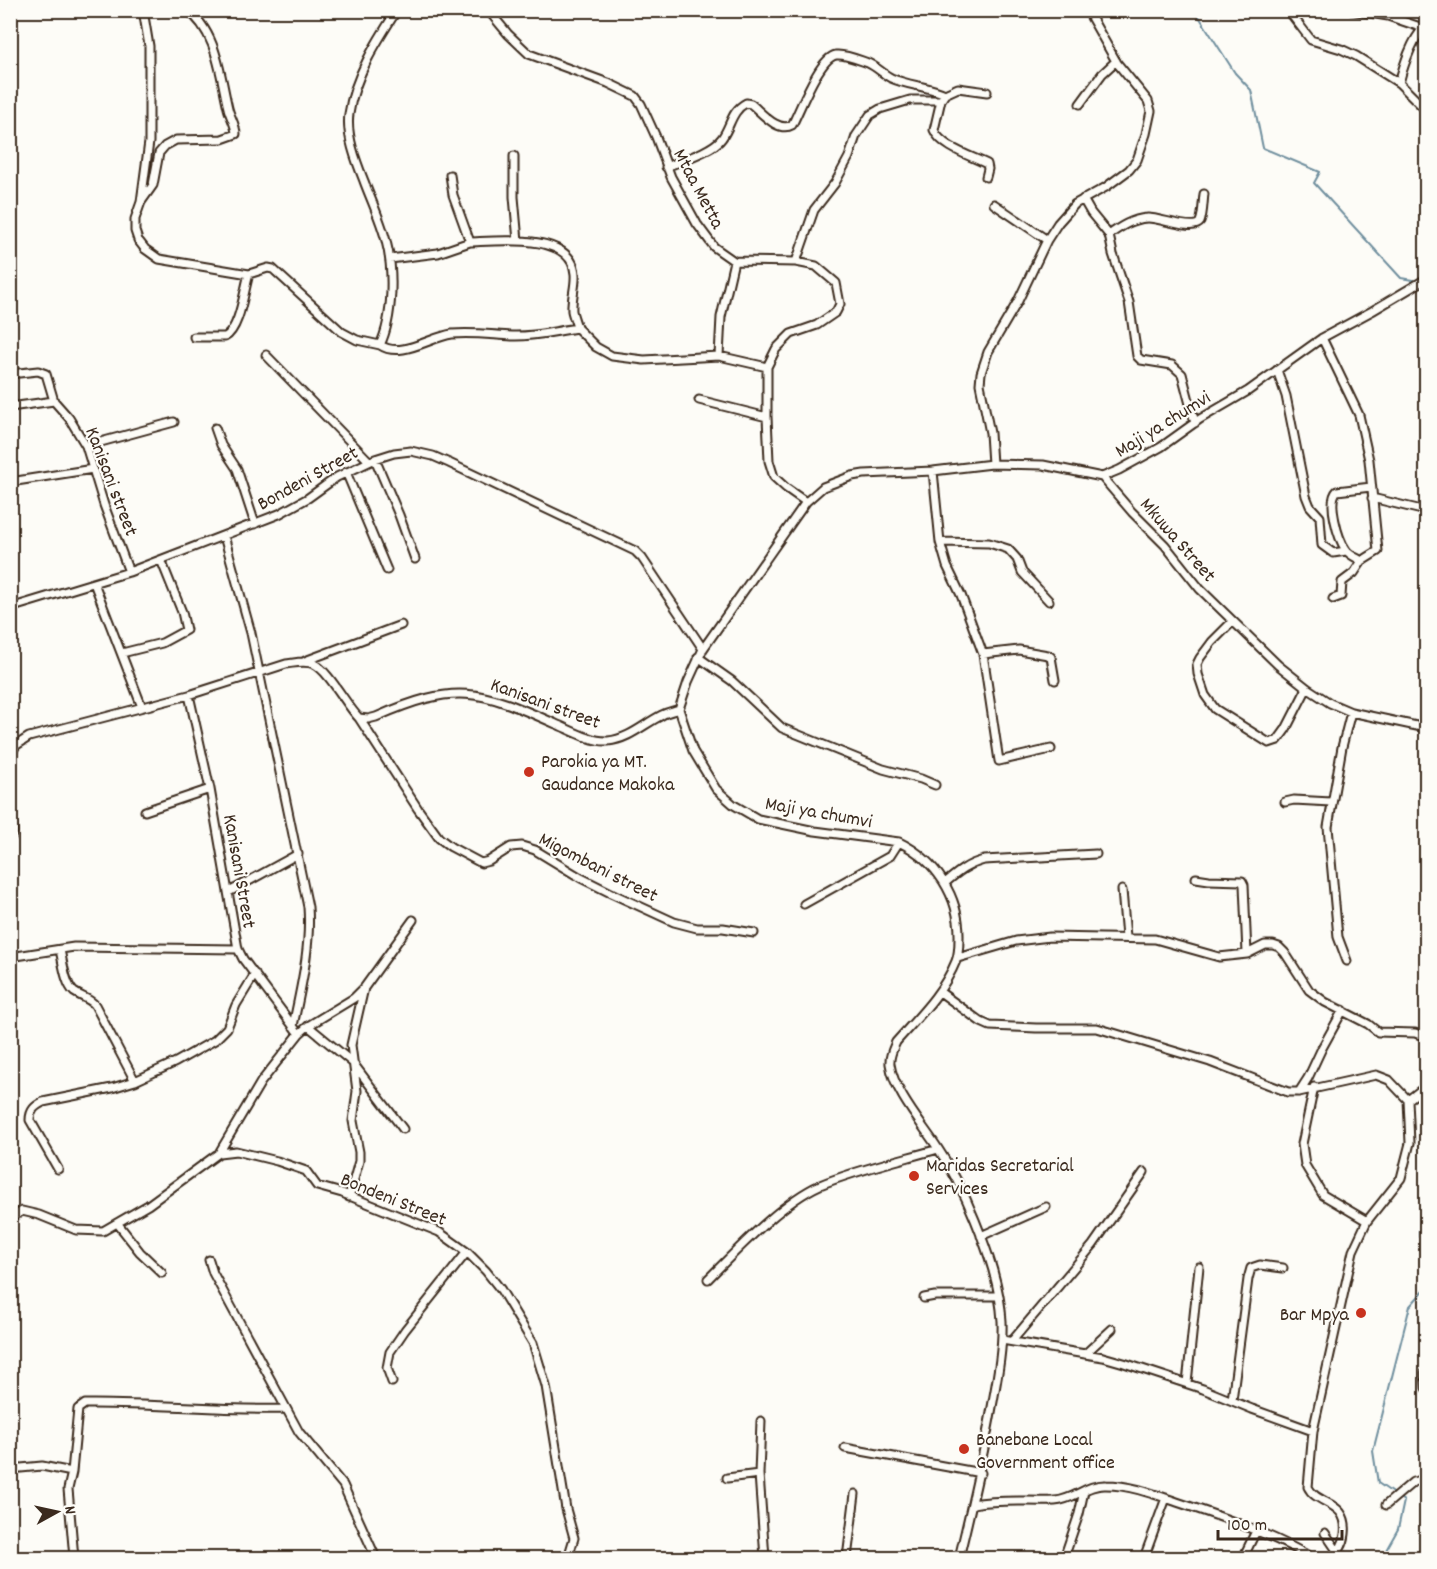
<svg xmlns="http://www.w3.org/2000/svg" width="1437" height="1569" viewBox="0 0 1437 1569" font-family="Dekko,sans-serif">
  <style>
    .lines { fill: none; stroke-linecap: round; stroke-linejoin: round }
    .stream { stroke: #708f9e; stroke-width: 2 }
    .minor-casing { stroke: #3b2a1e; stroke-width: 11 }
    .minor { stroke: #fdfcf7; stroke-width: 7 }
    .poi-dot { fill: #c8321e; stroke: #fdfcf7; stroke-width: 2 }
    .labels { text-anchor: middle; stroke-width: 4.5; stroke-linejoin: round; paint-order: stroke }
    .street-label { font-size: 20px; fill: #3b2a1e; stroke: #fdfcf7 }
    .poi-label { font-size: 20px; fill: #3b2a1e; stroke: #fdfcf7; text-anchor: start }
  </style>
  <rect width="100%" height="100%" fill="#fdfcf7"/>
  <filter id="ink" filterUnits="userSpaceOnUse"><feTurbulence type="fractalNoise" baseFrequency=".0167" numOctaves="2"/><feDisplacementMap in="SourceGraphic" scale="12" xChannelSelector="R" yChannelSelector="G"/><feConvolveMatrix kernelMatrix="1 2 1 2 8 2 1 2 1" color-interpolation-filters="sRGB"/></filter>
  <g filter="url(#ink)">
    <g class="lines">
      <path class="stream" d="M 1191,10 L 1198,15 L 1235,73 L 1251,90 L 1263,148 L 1320,172 L 1314,183 L 1401,278 L 1418,281
        M 1426,1216 L 1419,1222 L 1419,1237 L 1426,1241
        M 1394,1558 L 1385,1552 L 1398,1529 L 1404,1501 L 1378,1483 L 1373,1451 L 1410,1306 L 1426,1288"/>
      <defs>
        <path id="minor" d="M 187,10 C 217,31 220,75 228,108 C 230,117 236,125 236,134 L 222,139 L 176,140 L 165,146 L 159,153 L 153,185 L 141,202 L 135,219 L 135,231 L 138,240 L 145,249 L 159,259 L 249,274 L 268,268 L 273,269 L 342,332 L 357,340 L 380,345
          M 397,10 C 377,41 354,77 349,114 C 346,135 356,161 364,181 C 371,200 381,221 386,241 C 394,270 393,318 380,345 C 401,359 430,337 452,334 C 472,332 492,335 512,336 C 534,337 556,331 577,328 L 596,347 L 612,356 L 644,360 L 719,356 L 767,367
          M 488,10 L 508,34 L 529,54 L 608,83 L 635,96 L 641,104 L 656,137 L 671,177 L 697,224 L 714,247 L 734,261 L 796,262 L 816,266 L 836,283 L 840,304 L 836,312 L 817,325 L 791,334 L 776,349 L 767,367 L 767,417 L 769,461 L 774,477 L 786,488 L 806,502
          M 1288,10 L 1311,40 L 1341,49 L 1356,56 L 1399,83 L 1426,110
          M 1351,10 L 1388,16 L 1423,28
          M 1399,83 C 1404,64 1411,41 1425,26
          M 941,100 L 934,130 C 941,147 971,156 987,164 L 988,169 L 986,177
          M 1080,104 L 1102,74 L 1116,61
          M 514,156 L 514,197 L 518,241
          M 666,167 C 680,161 713,151 722,138 C 731,126 731,111 746,103 L 751,104 C 762,113 778,133 792,125 C 800,110 819,58 836,55 C 846,54 859,60 868,63 C 877,67 883,74 891,78 C 909,86 928,86 945,94 L 958,88 L 987,92
          M 450,175 L 453,195 L 470,242 C 498,241 572,232 575,274 C 576,286 571,298 572,311 C 573,316 576,323 577,328
          M 1083,199 L 1091,213 L 1109,235
          M 141,202 L 149,142 L 149,46 L 143,10
          M 994,204 L 1047,240
          M 390,259 L 438,253 L 470,242
          M 796,262 L 814,210 L 835,183 L 849,157 L 856,136 L 870,115 L 880,109 L 910,100 L 941,100 L 945,94
          M 194,337 L 225,337 C 240,329 244,290 249,274
          M 1322,338 L 1359,415 L 1369,460 L 1378,551 L 1362,561 L 1354,573 L 1342,582 L 1341,596 L 1333,599
          M 266,355 L 369,461
          M 719,356 L 721,317 L 734,261
          M 1277,370 L 1286,396 L 1306,496 L 1310,506 L 1320,517 L 1322,545 L 1333,553 L 1346,551
          M 10,374 L 38,371 L 46,374 L 54,401 L 69,418 L 86,446 L 104,505 L 129,572
          M 699,400 L 767,417
          M 10,407 L 54,401
          M 1195,423 L 1182,374 L 1172,365 L 1141,360 L 1137,356 L 1129,302 L 1113,254 L 1109,235 C 1120,227 1132,219 1147,218 C 1158,217 1194,232 1200,222 C 1203,215 1203,201 1204,194
          M 215,428 L 221,445 L 237,469 L 255,524
          M 86,446 L 174,422
          M 375,459 L 399,515 L 415,559
          M 992,464 L 990,433 L 980,384 L 981,373 L 988,352 L 1018,301 L 1047,240 L 1058,223 L 1075,204 L 1106,187 L 1129,170 L 1137,160 L 1146,134 L 1151,111 L 1148,101 L 1117,63 L 1087,10
          M 933,471 L 940,542 L 947,566 L 961,595 L 983,654 L 1019,650 L 1048,655 L 1051,657 L 1055,680
          M 346,472 L 387,570
          M 1102,477 L 1132,512 L 1165,545 L 1200,589 L 1278,665 L 1307,688 L 1330,703 L 1351,712 L 1426,728
          M 10,482 L 93,469
          M 1372,498 L 1426,511
          M 224,536 L 251,633 L 308,907 C 311,947 301,987 293,1026
          M 940,542 L 989,543 L 1008,549 L 1017,559 L 1022,572 L 1049,601
          M 1362,561 C 1357,558 1349,555 1346,550 C 1338,539 1327,501 1337,491 L 1371,487
          M 94,583 L 142,707
          M 10,608 L 129,572 L 279,514 L 308,498 L 337,477 L 375,459 L 394,453 L 411,451 L 433,456 L 449,463 L 635,551 L 642,558 L 703,649
          M 1232,622 L 1212,642 L 1200,658 L 1197,664 L 1198,674 L 1205,695 L 1215,709 L 1269,743 L 1278,740 L 1286,729 L 1307,688
          M 122,653 L 162,643 L 186,630 L 182,612 L 161,560
          M 983,654 L 999,761 L 1051,749
          M 698,657 L 732,681 L 782,728 L 883,769 L 921,779 L 935,785
          M 305,661 L 401,625
          M 189,695 L 210,789 L 238,949 L 243,959 L 299,1034
          M 359,718 L 418,809 L 439,838 L 451,847 L 481,863 L 489,861 L 511,847 L 522,846 L 535,850 L 581,878 L 613,894 L 674,922 L 697,928 L 723,928 L 754,933
          M 10,752 L 13,752 L 15,746 L 29,737 L 189,695 L 286,664 C 295,663 305,660 314,664 C 329,671 346,705 359,718 L 368,719 L 376,717 C 456,682 478,689 556,724 C 571,730 591,742 608,741 C 629,739 644,724 662,715 C 667,712 674,711 679,709
          M 1285,802 L 1294,800 L 1331,802
          M 145,811 L 210,789
          M 10,839 L 13,832 L 11,797 L 13,752
          M 1196,878 L 1209,880 L 1242,881 L 1244,885 L 1247,954
          M 945,883 C 958,872 968,864 984,860 L 1096,854
          M 1122,890 L 1126,937
          M 229,892 L 298,854
          M 804,904 L 890,856 L 899,842
          M 60,950 C 63,962 65,984 74,992 C 81,997 89,998 95,1005 L 135,1081
          M 10,957 L 74,947 L 238,949
          M 958,958 L 1016,941 L 1050,937 L 1155,939 L 1219,957 L 1247,954 L 1265,945 L 1273,945 L 1279,947 L 1285,953 L 1309,990 L 1325,1002 L 1368,1024 L 1378,1032 L 1415,1033 L 1426,1037
          M 1347,961 L 1338,937 L 1328,827 L 1342,747 L 1351,712
          M 940,992 L 981,1022 L 990,1026 L 1036,1028 L 1097,1028 L 1210,1062 L 1288,1092 L 1299,1092 L 1376,1075 L 1389,1080 L 1408,1100 L 1410,1143 L 1401,1178 L 1367,1221 L 1353,1251 L 1313,1431 L 1308,1487 C 1317,1506 1349,1500 1345,1534 C 1344,1544 1339,1552 1331,1558
          M 308,1026 L 353,1063 L 403,1129
          M 1314,1087 L 1302,1144 L 1305,1165 L 1323,1195 L 1367,1221
          M 1299,1092 L 1308,1078 L 1322,1048 L 1343,1010
          M 1408,1100 L 1426,1086
          M 219,1153 L 261,1082 L 299,1034 L 308,1026 L 354,998 L 364,988 L 413,920
          M 58,1169 L 30,1120 C 30,1110 35,1106 43,1102 L 112,1088 L 135,1081 L 176,1062 L 215,1040 L 227,1028 L 236,1005 L 255,974
          M 349,1197 L 359,1161 L 359,1152 L 353,1121 L 357,1091 L 351,1045 L 364,988
          M 10,1219 L 22,1211 L 39,1215 L 76,1230 L 103,1231 L 148,1205 L 219,1153 L 236,1151 L 277,1161 L 306,1171 L 317,1186 L 342,1193 L 439,1232 L 467,1252 L 486,1271 L 501,1290 L 533,1343 L 546,1386 L 566,1509 L 574,1538 L 568,1558
          M 118,1224 L 140,1252 L 162,1273
          M 981,1236 L 1046,1207
          M 209,1260 L 213,1273 L 299,1432 L 343,1485 L 376,1558
          M 708,1279 C 738,1249 782,1202 820,1185 C 856,1170 900,1160 938,1149
          M 924,1298 L 935,1296 L 999,1296
          M 1002,1340 L 1103,1357 L 1124,1363 L 1203,1389 L 1252,1409 L 1313,1431
          M 1012,1341 L 1093,1245 L 1144,1172
          M 1085,1354 L 1112,1329
          M 1425,1373 L 1426,1388
          M 392,1382 L 387,1368 L 390,1352 L 405,1330 L 467,1252
          M 1187,1383 L 1199,1267
          M 1232,1400 L 1248,1279 L 1251,1268 L 1260,1265 L 1283,1268
          M 761,1421 L 759,1474 L 765,1558
          M 845,1448 L 981,1473
          M 10,1469 L 42,1466 L 72,1472
          M 727,1478 L 759,1474
          M 973,1504 C 1000,1499 1027,1502 1055,1501 C 1074,1500 1087,1484 1106,1485 C 1131,1485 1154,1494 1177,1502 C 1219,1516 1275,1535 1312,1558
          M 1386,1505 L 1413,1482 L 1426,1479
          M 1325,1533 L 1342,1558
          M 74,1558 L 68,1489 L 72,1472 L 78,1409 L 85,1404 C 152,1403 219,1411 286,1409
          M 847,1558 L 855,1494
          M 959,1558 C 971,1508 983,1459 992,1407 C 997,1379 1003,1350 1002,1321 C 1000,1286 988,1252 975,1220 C 965,1195 952,1169 937,1147 C 922,1124 894,1092 890,1064 C 889,1056 893,1049 896,1042 C 919,1016 943,993 956,961 C 959,954 959,946 959,938 C 960,897 936,860 899,842 L 815,831 L 758,819 L 734,805 L 716,789 L 693,751 L 679,709 L 688,682 L 703,649 L 806,502 L 823,487 L 852,476 L 864,474 L 933,471 L 992,464 L 1043,465 L 1102,477 L 1119,470 L 1161,447 L 1200,419 L 1248,391 L 1322,338 L 1372,311 L 1426,279
          M 1064,1558 L 1079,1514 L 1084,1491
          M 1144,1558 L 1166,1498
          M 1243,1558 L 1256,1531"/>
      </defs>
      <use href="#minor" class="minor-casing"/>
      <use href="#minor" class="minor"/>
    </g>
  </g>
  <g class="poi-dot">
    <circle cx="529" cy="772" r="6"/>
    <circle cx="914" cy="1176" r="6"/>
    <circle cx="1361" cy="1313" r="6"/>
    <circle cx="964" cy="1449" r="6"/>
  </g>
  <g class="labels">
    <g class="street-label">
      <text transform="translate(700 188) rotate(62)" y="7">Mtaa Metta</text>
      <text transform="translate(1162 423) rotate(-32)" y="7">Maji ya chumvi</text>
      <text transform="translate(307 477) rotate(-29)" y="7">Bondeni Street</text>
      <text transform="translate(113 481) rotate(69)" y="7">Kanisani street</text>
      <text transform="translate(1179 539) rotate(49)" y="7">Mkuwa Street</text>
      <text transform="translate(546 702) rotate(20)" y="7">Kanisani street</text>
      <text transform="translate(819 811) rotate(10)" y="7">Maji ya chumvi</text>
      <text transform="translate(599 866) rotate(27)" y="7">Migombani street</text>
      <text transform="translate(241 871) rotate(80)" y="7">Kanisani Street</text>
      <text transform="translate(394 1198) rotate(22)" y="7">Bondeni Street</text>
    </g>
    <g class="poi-label">
      <text x="541" y="767">Parokia ya MT.<tspan x="541" dy="23">Gaudance Makoka</tspan></text>
      <text x="926" y="1171">Maridas Secretarial<tspan x="926" dy="23">Services</tspan></text>
      <text x="1349" y="1320" text-anchor="end">Bar Mpya</text>
      <text x="976" y="1445">Banebane Local<tspan x="976" dy="23">Government office</tspan></text>
    </g>
  </g>
  <rect width="1437" height="1569" fill="none" stroke="#fdfcf7" stroke-width="36"/>
  <rect x="18" y="18" width="1401" height="1533" fill="none" stroke="#3b2a1e" stroke-width="2" filter="url(#ink)"/>
  <g transform="translate(57 1512) rotate(82)" stroke="#fdfcf7" stroke-width="4.5" paint-order="stroke">
  <path d="M0-4.5L10 22L0 15L-10 22Z" fill="#3b2a1e"/>
  <text y="-9" font-size="16" font-weight="bold" text-anchor="middle" fill="#3b2a1e">N</text>
  </g>
  <path d="M1218 1530v9h124v-9" fill="none" stroke="#3b2a1e" stroke-width="3"/>
  <text x="1227" y="1530" font-size="18" fill="#3b2a1e" stroke="#fdfcf7" stroke-width="4.5" paint-order="stroke">100 m</text>
</svg>
